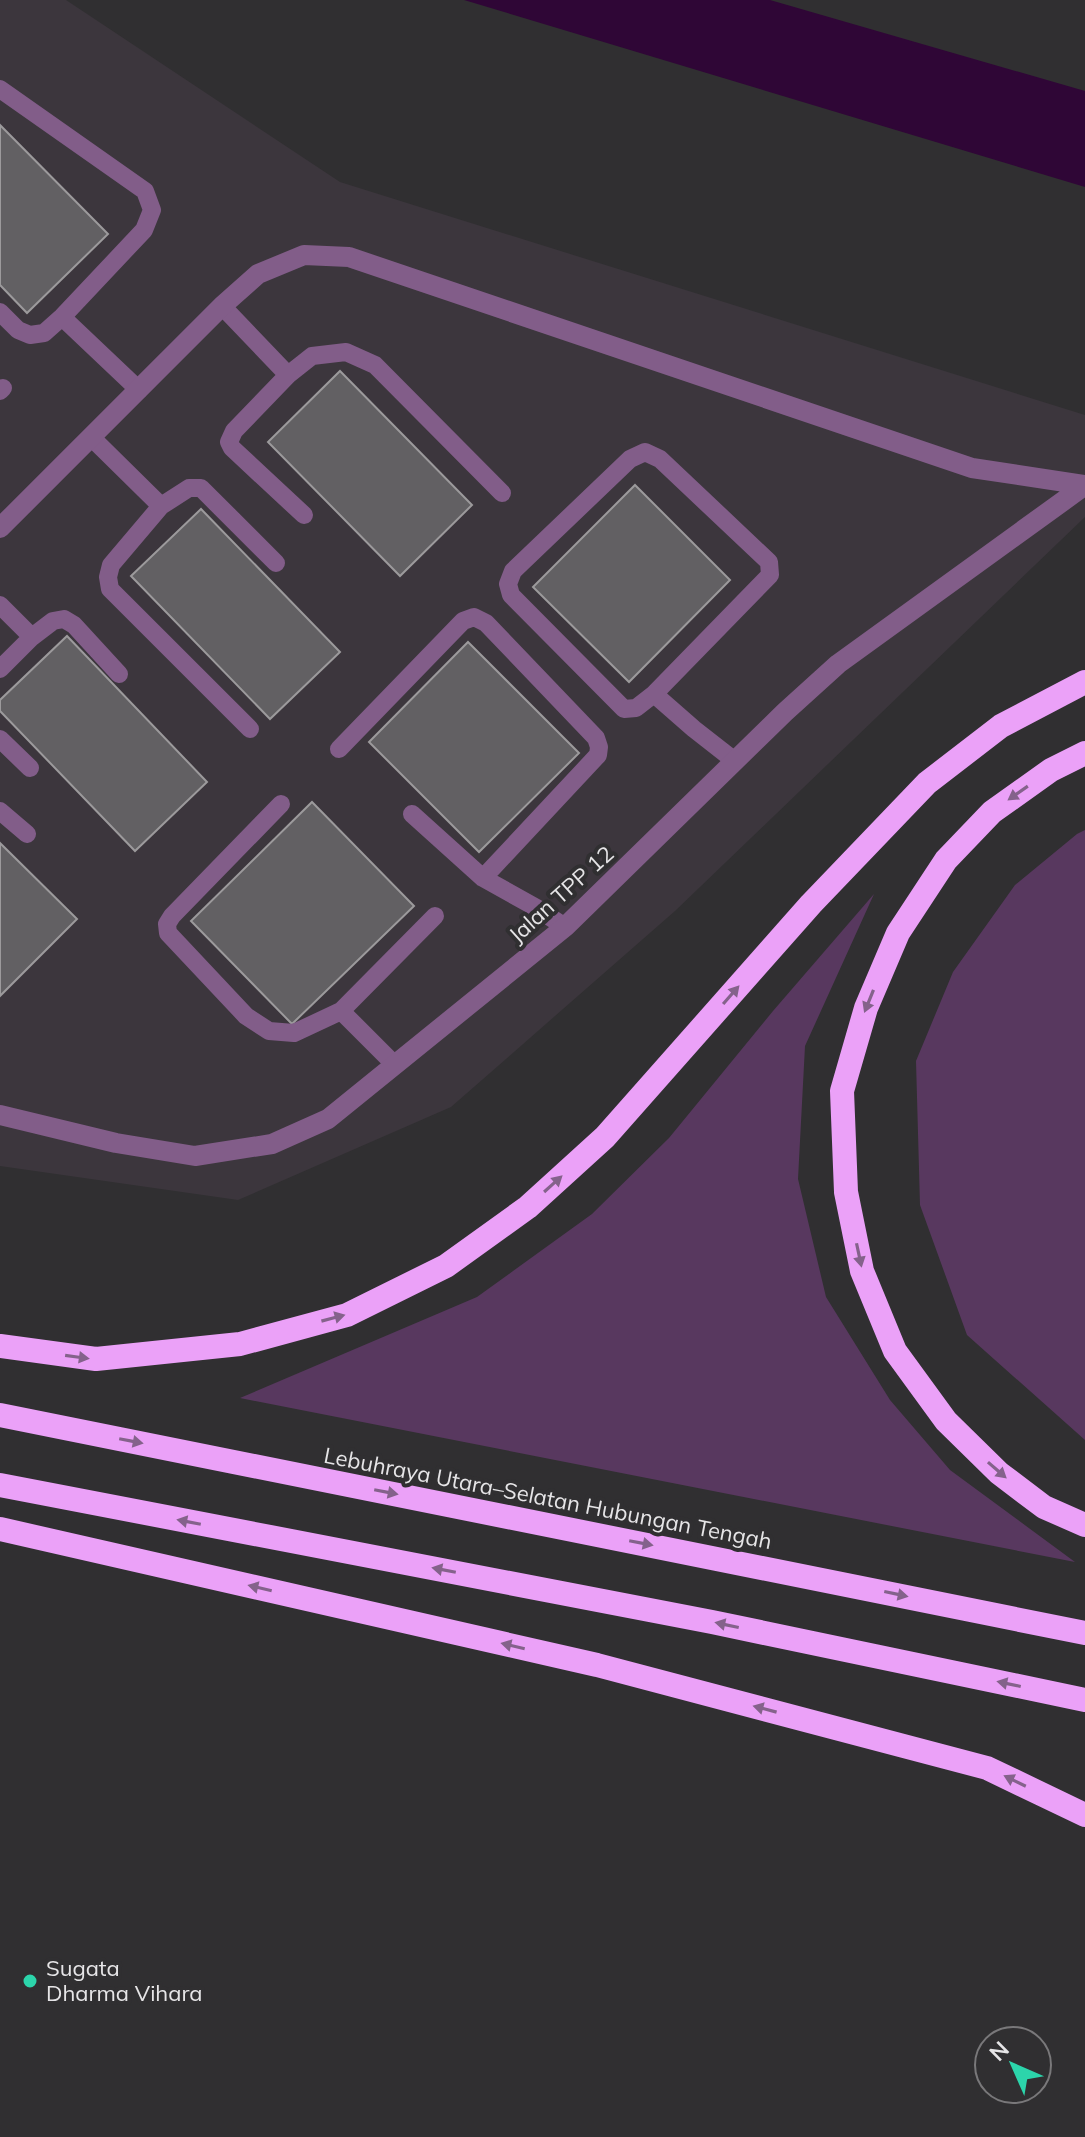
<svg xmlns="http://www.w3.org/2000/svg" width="1085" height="2137" viewBox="0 0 1085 2137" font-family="Mulish,sans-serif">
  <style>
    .built { fill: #3c363d }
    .green { fill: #58385f }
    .water { fill: #2f0636 }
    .building { fill: #626063; stroke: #9c9a9c; stroke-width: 2 }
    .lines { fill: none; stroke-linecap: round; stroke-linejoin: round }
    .lane { stroke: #825d89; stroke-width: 18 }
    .street { stroke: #825d89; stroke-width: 20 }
    .highway { stroke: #eba1f8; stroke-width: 24 }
    .oneway { fill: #84628b }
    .poi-dot { fill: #2cd5ab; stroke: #302f31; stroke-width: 3 }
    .labels { text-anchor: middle; stroke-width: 8; stroke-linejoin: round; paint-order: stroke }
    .street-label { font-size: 22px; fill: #e6e5e7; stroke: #302f31 }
    .poi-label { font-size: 22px; fill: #e6e5e7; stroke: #302f31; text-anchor: start }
  </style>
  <rect width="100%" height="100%" fill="#302f31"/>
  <path class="built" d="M 0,0 L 66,0 L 340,182 L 1085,415 L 1085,517 L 675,911 L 451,1107 L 238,1200 L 0,1166 Z"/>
  <path class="green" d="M 1085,830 L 1085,1440 L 967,1335 L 920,1205 L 916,1061 L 953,972 L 1015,885 L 1077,834 Z
    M 874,894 L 805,1046 L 798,1179 L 826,1297 L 890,1400 L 950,1470 L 1075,1562 L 240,1398 L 477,1297 L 592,1214 L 669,1138 L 773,1011 Z"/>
  <path class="water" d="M 464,0 L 770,0 L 1085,91 L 1085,187 Z"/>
  <path class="building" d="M 0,125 L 108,234 L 27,313 L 0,285 Z
    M 340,371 L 472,505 L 400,576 L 268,442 Z
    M 635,485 L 730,580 L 629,682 L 533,587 Z
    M 201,509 L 340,652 L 270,719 L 131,576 Z
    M 67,636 L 207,782 L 135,851 L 0,711 L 0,700 Z
    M 468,642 L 579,753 L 479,852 L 369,742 Z
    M 312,802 L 414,906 L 292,1024 L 191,921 Z
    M 0,843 L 77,919 L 0,996 Z"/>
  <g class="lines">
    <path class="lane" d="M 0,89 L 145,191 L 152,210 L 144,230 L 62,317 L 44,333 L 30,335 L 18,330 L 0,312
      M 222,306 L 288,375 L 312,356 L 346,352 L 375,365 L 502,493
      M 62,317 L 139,390
      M 288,375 L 234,431 L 229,442 L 232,448 L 304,515
      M 0,391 L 3,388
      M 91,437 L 161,506 L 111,565 L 108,577 L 110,589 L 250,729
      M 645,452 L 660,459 L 769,562 L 770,575 L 654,694 L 636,708 L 624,709 L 511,595 L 508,584 L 513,571 L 630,459 Z
      M 161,506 L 189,488 L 201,488 L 276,563
      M 0,605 L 32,637 L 0,669
      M 32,637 L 53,621 L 64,619 L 74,625 L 119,674
      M 654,694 L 694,729 L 735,761
      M 0,739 L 30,768
      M 339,749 L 463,621 L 474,617 L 486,623 L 596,738 L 599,747 L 598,755 L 483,878
      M 281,804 L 172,916 L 167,924 L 168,933 L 246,1016 L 269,1031 L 294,1033 L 341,1011 L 395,1065
      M 0,811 L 27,834
      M 412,814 L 483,878 L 535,907 L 565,927
      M 341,1011 L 435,916"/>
    <path class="street" d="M 0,528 L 222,306 L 258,274 L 304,255 L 349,257 L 972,468 L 1085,485
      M 0,1115 L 116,1143 L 195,1156 L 272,1144 L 328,1119 L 565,927 L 785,712 L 838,664 L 1084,486"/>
    <path class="highway" d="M 1085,753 L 1051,770 L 992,812 L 946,860 L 898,933 L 866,1008 L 842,1091 L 846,1192 L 862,1271 L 895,1351 L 946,1421 L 999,1473 L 1044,1507 L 1085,1525
      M 0,1346 L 96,1359 L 240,1344 L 347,1315 L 446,1266 L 528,1207 L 605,1137 L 811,904 L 927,783 L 1001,726 L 1085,682
      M 0,1415 L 1085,1633
      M 0,1485 L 712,1622 L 1085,1700
      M 0,1529 L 597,1665 L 987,1768 L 1085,1815"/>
  </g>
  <defs><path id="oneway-solid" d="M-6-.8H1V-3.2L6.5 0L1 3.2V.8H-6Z" transform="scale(2)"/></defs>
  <g class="oneway">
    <use href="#oneway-solid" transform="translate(1018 793) rotate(145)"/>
    <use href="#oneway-solid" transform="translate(731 995) rotate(-49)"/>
    <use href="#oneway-solid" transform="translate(869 1001) rotate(112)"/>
    <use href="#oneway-solid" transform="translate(553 1184) rotate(-42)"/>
    <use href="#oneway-solid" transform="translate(859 1255) rotate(78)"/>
    <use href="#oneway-solid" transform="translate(333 1318) rotate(-15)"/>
    <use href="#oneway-solid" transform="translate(77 1357) rotate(8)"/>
    <use href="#oneway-solid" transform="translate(131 1441) rotate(11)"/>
    <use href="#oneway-solid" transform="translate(997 1470) rotate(41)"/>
    <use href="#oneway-solid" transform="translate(386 1492) rotate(11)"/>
    <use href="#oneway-solid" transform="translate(189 1522) rotate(-169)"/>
    <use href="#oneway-solid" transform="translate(641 1543) rotate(11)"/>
    <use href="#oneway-solid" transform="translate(444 1570) rotate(-169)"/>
    <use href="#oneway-solid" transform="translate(260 1588) rotate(-167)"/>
    <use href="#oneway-solid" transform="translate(896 1594) rotate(12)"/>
    <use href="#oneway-solid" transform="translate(727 1625) rotate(-168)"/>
    <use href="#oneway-solid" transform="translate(513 1646) rotate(-167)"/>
    <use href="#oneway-solid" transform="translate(1009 1684) rotate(-168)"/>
    <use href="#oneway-solid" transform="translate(765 1709) rotate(-165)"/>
    <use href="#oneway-solid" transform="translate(1015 1781) rotate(-154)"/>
  </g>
  <circle class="poi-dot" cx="30" cy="1981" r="8"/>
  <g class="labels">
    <g class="street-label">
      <text transform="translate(561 894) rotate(-42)" y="8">Jalan TPP 12</text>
      <text transform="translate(548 1498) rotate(11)" y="8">Lebuhraya Utara–Selatan Hubungan Tengah</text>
    </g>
    <g class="poi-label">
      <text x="46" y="1976">Sugata<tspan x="46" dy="25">Dharma Vihara</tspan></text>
    </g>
  </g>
  <g transform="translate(1013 2065) rotate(315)"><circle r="38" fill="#302f31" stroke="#79787a" stroke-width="2"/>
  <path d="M0-6L14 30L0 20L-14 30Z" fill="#2cd5ab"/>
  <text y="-12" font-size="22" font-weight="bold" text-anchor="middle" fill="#e6e5e7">N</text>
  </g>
</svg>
